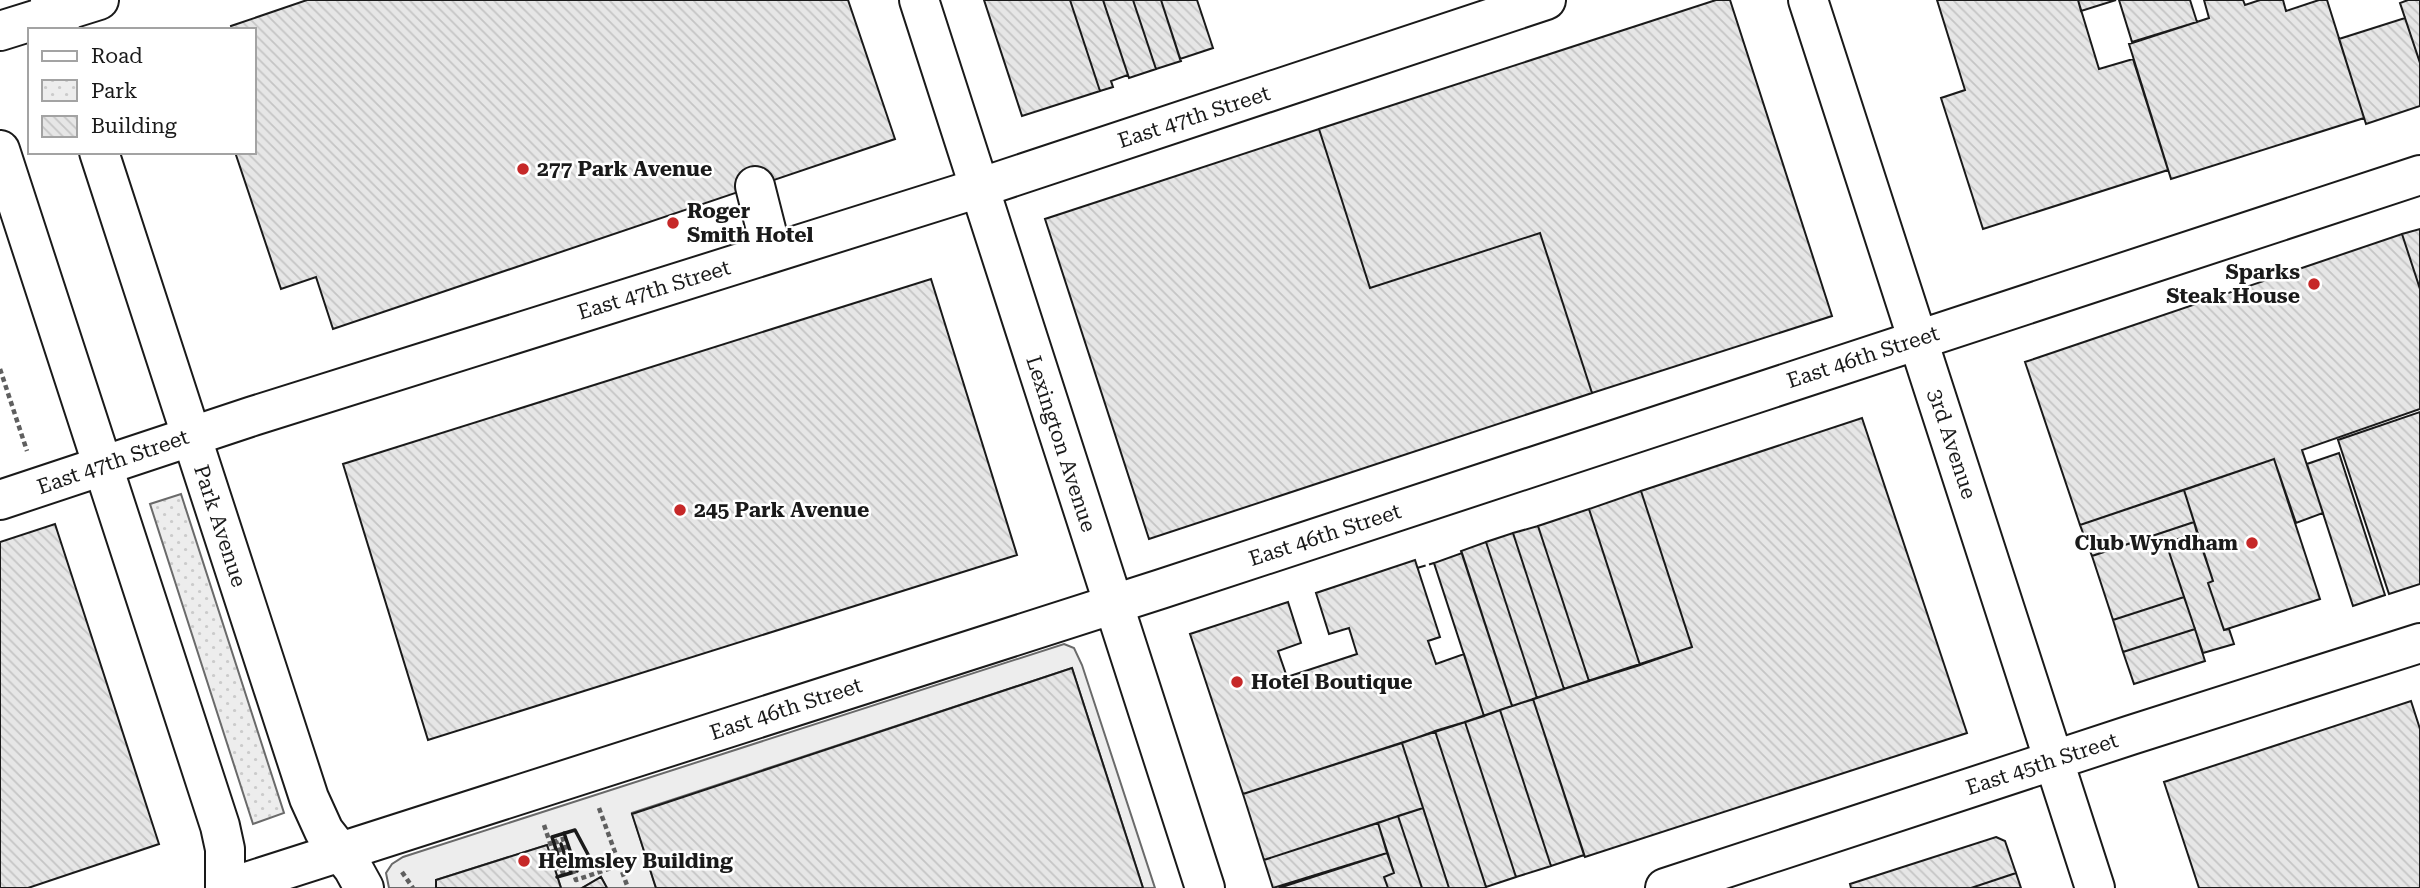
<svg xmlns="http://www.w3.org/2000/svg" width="2420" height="888" viewBox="0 0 2420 888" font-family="'Roboto Serif',serif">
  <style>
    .built { fill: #ededed; stroke: #6a6a6a; stroke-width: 2 }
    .park { fill: url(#park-dots); stroke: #6a6a6a; stroke-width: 2 }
    .building { fill: url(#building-back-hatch); stroke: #1a1a1a; stroke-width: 2 }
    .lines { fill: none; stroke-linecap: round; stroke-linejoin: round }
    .minor-casing { stroke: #1a1a1a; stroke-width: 42 }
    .major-casing { stroke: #1a1a1a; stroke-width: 42 }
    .path { stroke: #5f5f5f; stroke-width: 4.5; stroke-dasharray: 5 3.5; stroke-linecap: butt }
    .minor { stroke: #fff; stroke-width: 38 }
    .major { stroke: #fff; stroke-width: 38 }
    .fence { stroke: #1a1a1a; stroke-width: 2; stroke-dasharray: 9 3.5; stroke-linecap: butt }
    .wall { stroke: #1a1a1a; stroke-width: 3.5 }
    .poi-dot { fill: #c62828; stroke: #fff; stroke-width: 2.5 }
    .labels { text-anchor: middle; stroke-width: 5; stroke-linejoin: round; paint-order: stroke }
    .street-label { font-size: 21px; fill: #1a1a1a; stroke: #fff }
    .poi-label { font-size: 21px; font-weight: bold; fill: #1a1a1a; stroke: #fff; text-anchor: start }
  </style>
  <defs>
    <pattern id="park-dots" width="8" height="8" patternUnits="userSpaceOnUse" patternTransform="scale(1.75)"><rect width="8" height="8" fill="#ededed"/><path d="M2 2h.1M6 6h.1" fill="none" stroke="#cbcbcb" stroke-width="1.8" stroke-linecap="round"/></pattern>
    <pattern id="building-back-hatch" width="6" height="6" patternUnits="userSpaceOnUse" patternTransform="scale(1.75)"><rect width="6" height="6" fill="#e6e6e6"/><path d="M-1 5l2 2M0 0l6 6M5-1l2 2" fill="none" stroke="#c5c5c5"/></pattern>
  </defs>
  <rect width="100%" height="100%" fill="#fff"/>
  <path class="built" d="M 1064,644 L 1074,648 L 1082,665 L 1155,888 L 1143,888 L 1072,668 L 632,813 L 656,888 L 607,888 L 601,877 L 582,888 L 561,888 L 547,845 L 436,880 L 436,888 L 389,888 L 386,873 L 392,864 L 403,857 Z"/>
  <path class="park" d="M 181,494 L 284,813 L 253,824 L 150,504 Z"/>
  <path class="building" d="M 307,0 L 848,0 L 895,139 L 333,329 L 316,277 L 281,289 L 235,152 L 254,152 L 254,30 L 232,30 L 231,26 Z
    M 984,0 L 1070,0 L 1100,91 L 1022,116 Z
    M 1070,0 L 1103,0 L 1128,75 L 1111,81 L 1113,87 L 1100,91 Z
    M 1103,0 L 1133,0 L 1156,69 L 1129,78 Z
    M 1133,0 L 1161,0 L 1181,61 L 1156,69 Z
    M 1161,0 L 1197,0 L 1213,48 L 1180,59 Z
    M 1716,0 L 1730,0 L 1832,316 L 1592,393 L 1540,233 L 1370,288 L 1319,129 Z
    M 1937,0 L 2078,0 L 2099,69 L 2133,59 L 2168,170 L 1983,229 L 1941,98 L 1965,90 Z
    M 2078,0 L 2116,0 L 2081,11 Z
    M 2119,0 L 2190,0 L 2197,22 L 2132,42 Z
    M 2204,0 L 2243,0 L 2245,5 L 2260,0 L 2283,0 L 2286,11 L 2319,0 L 2327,0 L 2364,118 L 2171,179 L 2129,44 L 2209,18 Z
    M 2408,0 L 2420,0 L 2420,63 L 2400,3 Z
    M 2405,18 L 2420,63 L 2420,106 L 2366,124 L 2339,39 Z
    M 1319,129 L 1370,288 L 1540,233 L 1592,393 L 1149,539 L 1045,219 Z
    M 2420,229 L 2420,289 L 2402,234 Z
    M 2402,234 L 2420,289 L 2420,409 L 2302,450 L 2323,513 L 2296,523 L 2274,459 L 2080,525 L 2025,362 Z
    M 931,279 L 1017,555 L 428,740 L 343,464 Z
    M 2420,412 L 2420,584 L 2389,594 L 2338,440 Z
    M 1862,418 L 1967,733 L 1585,857 L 1533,699 L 1692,647 L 1641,491 Z
    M 2339,453 L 2385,595 L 2353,606 L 2307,464 Z
    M 2274,459 L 2320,599 L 2224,630 L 2208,583 L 2213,581 L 2184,490 Z
    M 2184,490 L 2194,522 L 2092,556 L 2080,525 Z
    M 1641,491 L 1692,647 L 1640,665 L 1589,509 Z
    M 1589,509 L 1640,665 L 1589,681 L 1538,526 Z
    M 2194,522 L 2197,533 L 2166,543 L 2184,597 L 2113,620 L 2092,556 Z
    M 55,524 L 159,844 L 28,888 L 0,888 L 0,542 Z
    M 1538,526 L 1589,681 L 1564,689 L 1513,533 Z
    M 1513,533 L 1564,689 L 1537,698 L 1486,542 Z
    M 2197,533 L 2213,581 L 2208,583 L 2224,630 L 2229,629 L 2234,644 L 2203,653 L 2166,543 Z
    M 1486,542 L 1537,698 L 1512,706 L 1461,551 Z
    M 1462,553 L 1512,706 L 1484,716 L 1434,563 Z
    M 1415,560 L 1440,637 L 1428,641 L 1436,664 L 1464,654 L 1484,716 L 1243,794 L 1190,634 L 1288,602 L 1301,643 L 1278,651 L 1287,677 L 1357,654 L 1349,628 L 1329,634 L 1316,593 Z
    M 2184,597 L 2195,629 L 2123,652 L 2113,620 Z
    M 2195,629 L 2205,661 L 2134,684 L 2123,652 Z
    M 1072,668 L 1143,888 L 656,888 L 632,814 Z
    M 1533,699 L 1584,855 L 1551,866 L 1500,710 Z
    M 2411,701 L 2420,729 L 2420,888 L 2199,888 L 2164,782 Z
    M 1500,710 L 1551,866 L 1516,877 L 1465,722 Z
    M 1465,722 L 1516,877 L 1486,887 L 1435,731 Z
    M 1435,731 L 1486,887 L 1486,888 L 1449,888 L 1402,743 Z
    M 1402,743 L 1423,808 L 1264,860 L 1243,794 Z
    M 1423,808 L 1449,888 L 1422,888 L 1398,816 Z
    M 1398,816 L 1422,888 L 1388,888 L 1384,877 L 1394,873 L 1378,823 Z
    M 1378,823 L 1387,853 L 1273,888 L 1264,860 Z
    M 1996,837 L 2005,841 L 2016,873 L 1971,888 L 1851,888 L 1850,884 Z
    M 547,845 L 561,888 L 436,888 L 436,880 Z
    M 1387,853 L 1394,873 L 1384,877 L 1388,888 L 1279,888 Z
    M 2016,873 L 2021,888 L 1971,888 Z
    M 601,877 L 607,888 L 582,888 Z"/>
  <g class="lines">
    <defs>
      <path id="minor" d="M 0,31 L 99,0
        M 755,186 L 772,253
        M 0,500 L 253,416 L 979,188 L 1546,0"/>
      <path id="major" d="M 50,0 L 60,30
        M 919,0 L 1205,888
        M 1808,0 L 2095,888
        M 0,150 L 220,826 L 225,849 L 225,888
        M 99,152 L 309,798 L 324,831 L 353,868 L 364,888
        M 228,888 L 1161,589 L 2420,175
        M 1665,888 L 2131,735 L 2420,643"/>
    </defs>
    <use href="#minor" class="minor-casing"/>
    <use href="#major" class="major-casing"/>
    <path class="path" d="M 0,369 L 27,451
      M 599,808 L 628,888
      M 544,825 L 560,873 L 566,871 L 556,841 L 563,839 L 576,880 L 620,865
      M 402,872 L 413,888"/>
    <use href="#minor" class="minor"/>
    <use href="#major" class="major"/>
    <path class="fence" d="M 1417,568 L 1434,563"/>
    <path class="wall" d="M 564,833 L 577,871
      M 562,868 L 552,837 L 575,830 L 592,862
      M 557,877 L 571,873 L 561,844"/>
  </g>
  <g class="poi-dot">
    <circle cx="523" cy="169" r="7"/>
    <circle cx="673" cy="223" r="7"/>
    <circle cx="2314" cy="284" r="7"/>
    <circle cx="680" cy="510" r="7"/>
    <circle cx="2252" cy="543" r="7"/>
    <circle cx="1237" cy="682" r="7"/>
    <circle cx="524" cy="861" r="7"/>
  </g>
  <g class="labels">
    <g class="street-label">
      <text transform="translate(1194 117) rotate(-18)" y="7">East 47th Street</text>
      <text transform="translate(654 290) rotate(-17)" y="7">East 47th Street</text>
      <text transform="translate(1863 357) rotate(-18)" y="7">East 46th Street</text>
      <text transform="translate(1061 444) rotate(72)" y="7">Lexington Avenue</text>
      <text transform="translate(1952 444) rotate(72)" y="7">3rd Avenue</text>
      <text transform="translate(113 462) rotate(-19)" y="7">East 47th Street</text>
      <text transform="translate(220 526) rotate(72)" y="7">Park Avenue</text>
      <text transform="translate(1325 535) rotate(-18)" y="7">East 46th Street</text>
      <text transform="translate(786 709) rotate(-18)" y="7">East 46th Street</text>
      <text transform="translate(2042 764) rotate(-18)" y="7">East 45th Street</text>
    </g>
    <g class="poi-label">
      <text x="537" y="176">277 Park Avenue</text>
      <text x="687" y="218">Roger<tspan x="687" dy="24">Smith Hotel</tspan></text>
      <text x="2300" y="279" text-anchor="end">Sparks<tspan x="2300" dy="24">Steak House</tspan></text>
      <text x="694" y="517">245 Park Avenue</text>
      <text x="2238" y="550" text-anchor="end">Club Wyndham</text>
      <text x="1251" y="689">Hotel Boutique</text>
      <text x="538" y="868">Helmsley Building</text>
    </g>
  </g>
  <rect x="28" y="28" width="228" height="126" fill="#ffffff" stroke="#a3a3a3" stroke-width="2"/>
  <rect x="42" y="51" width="35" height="10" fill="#ffffff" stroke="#a3a3a3" stroke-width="2"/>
  <text x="91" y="63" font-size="21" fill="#1a1a1a">Road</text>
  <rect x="42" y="80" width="35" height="21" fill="url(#park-dots)" stroke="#a3a3a3" stroke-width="2"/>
  <text x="91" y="98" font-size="21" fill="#1a1a1a">Park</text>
  <rect x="42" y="116" width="35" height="21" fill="url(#building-back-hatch)" stroke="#a3a3a3" stroke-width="2"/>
  <text x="91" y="133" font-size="21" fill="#1a1a1a">Building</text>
</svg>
